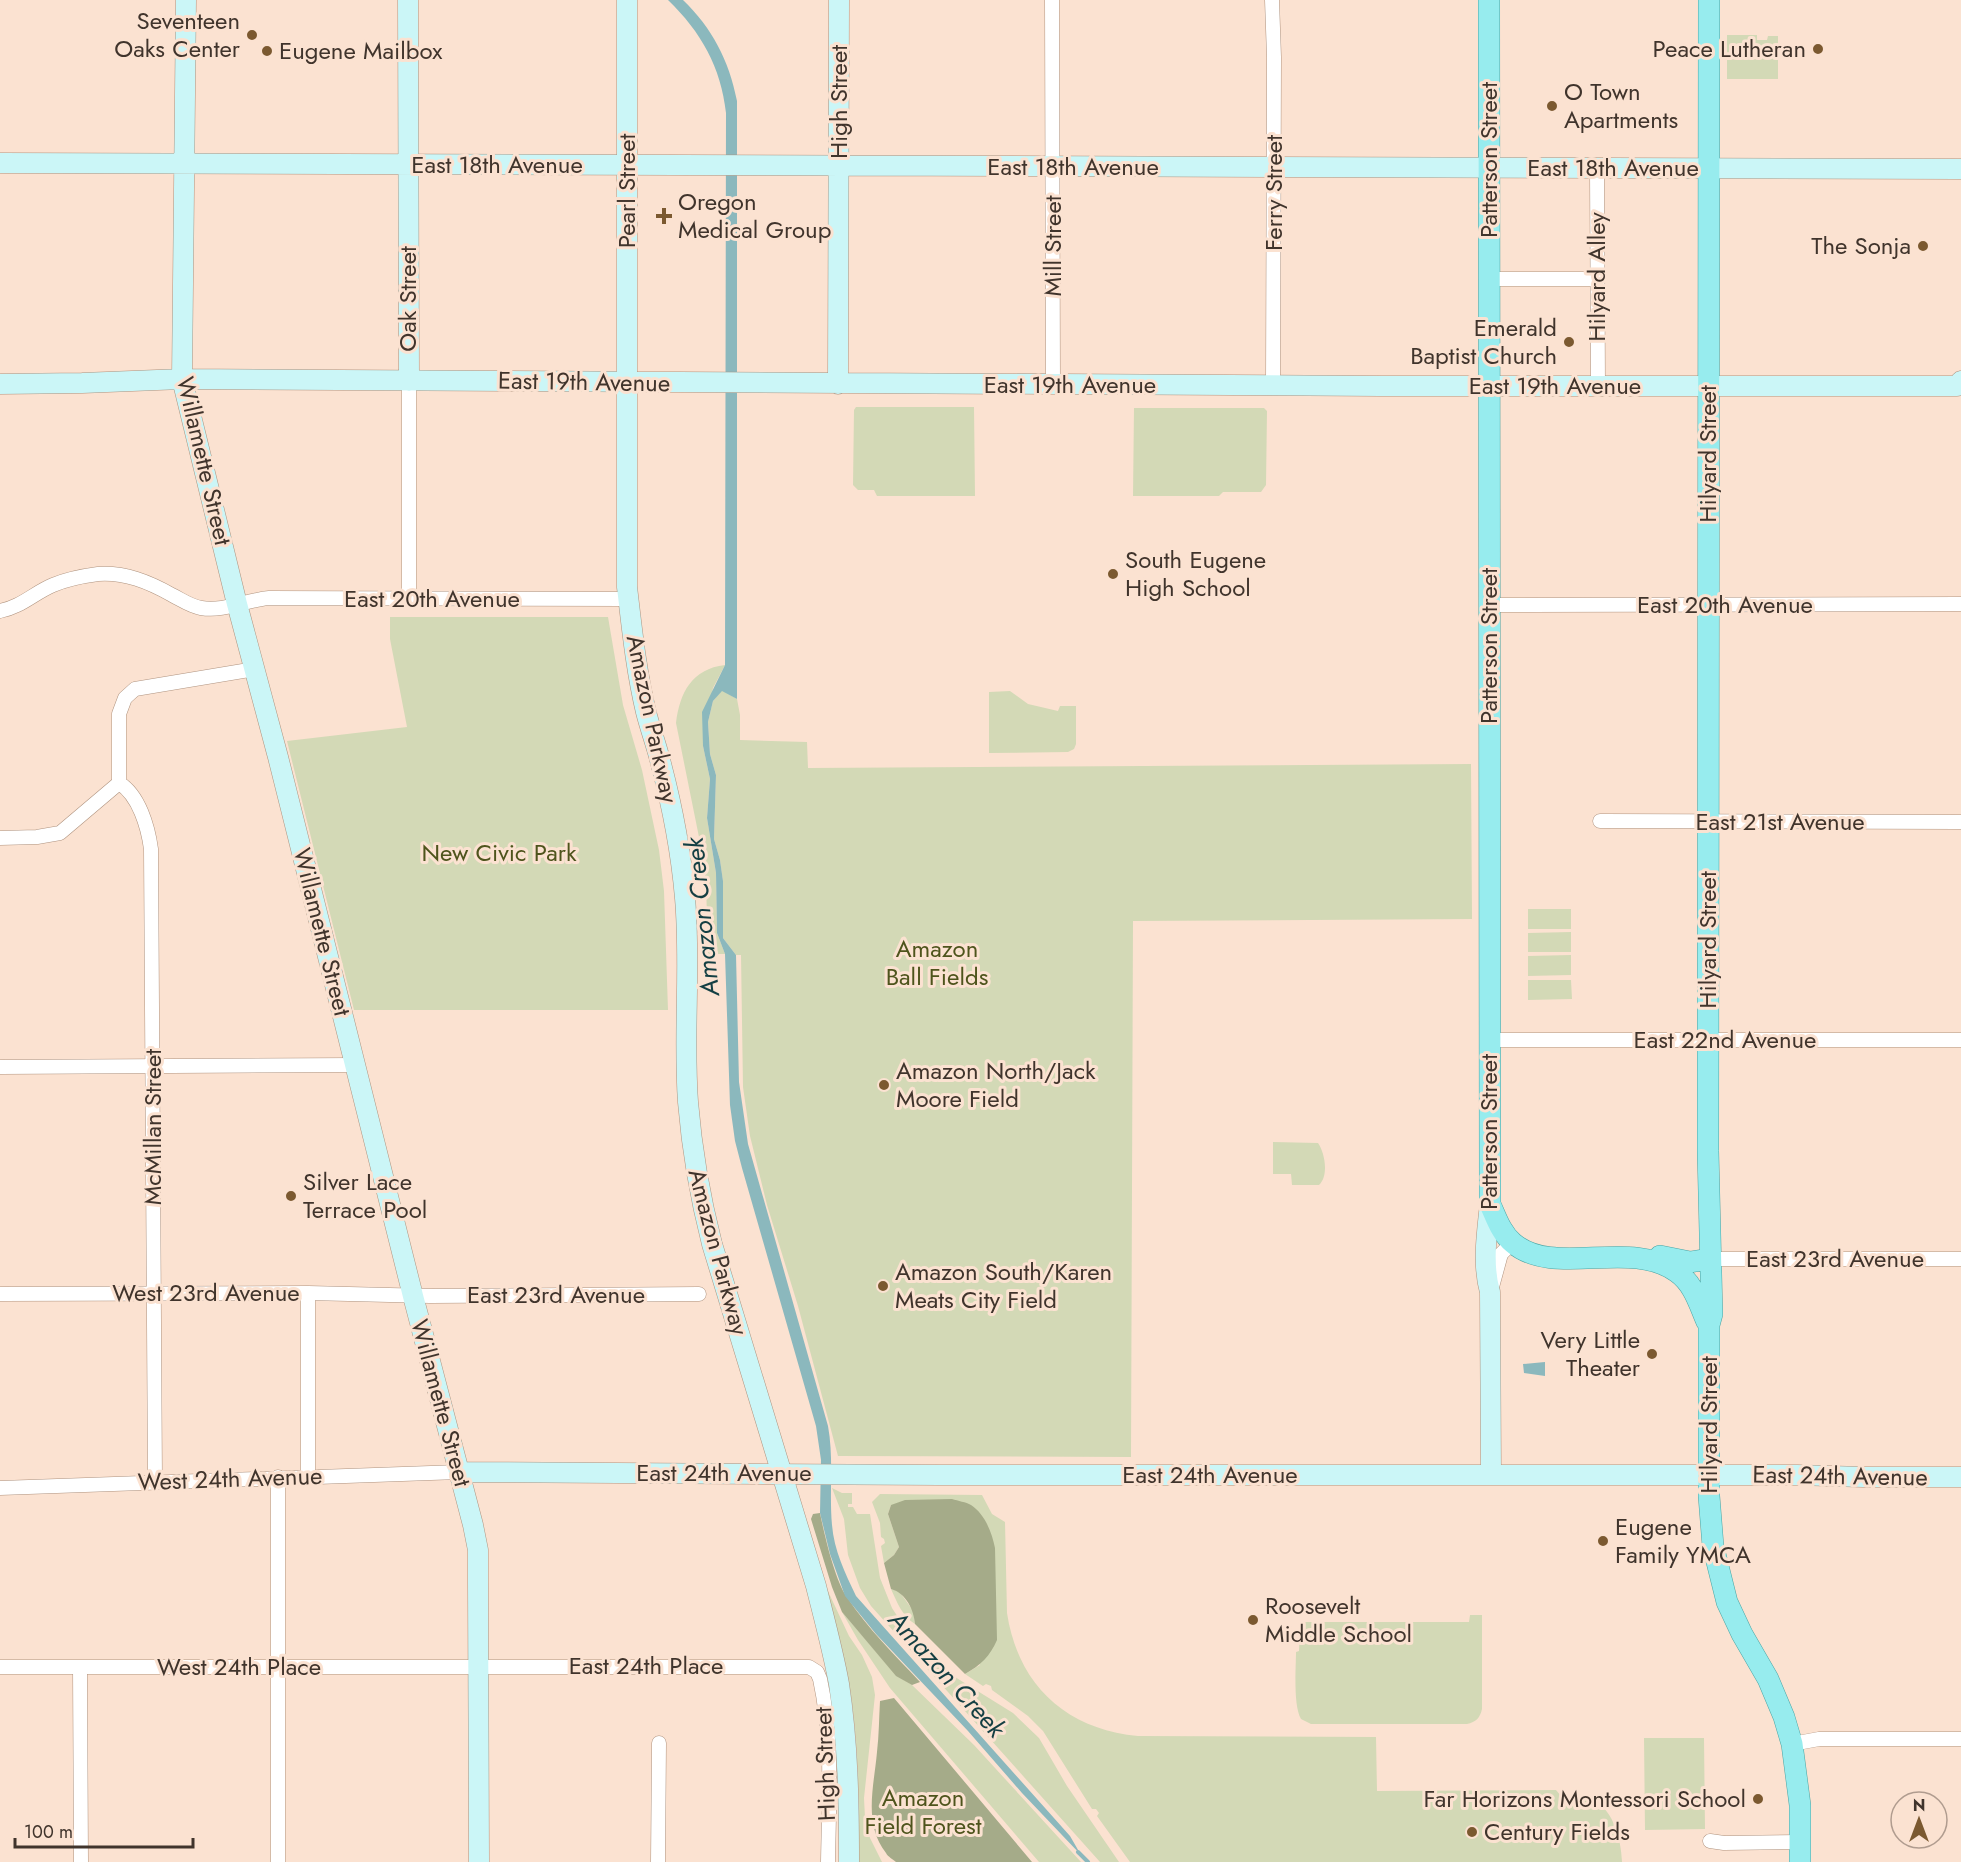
<svg xmlns="http://www.w3.org/2000/svg" width="1961" height="1862" viewBox="0 0 1961 1862" font-family="Jost,sans-serif">
  <style>
    .green { fill: #d3d9b6 }
    .forest { fill: #a5ab89 }
    .water { fill: #8bb8bd }
    .lines { fill: none; stroke-linecap: round; stroke-linejoin: round }
    .stream { stroke: #8bb8bd; stroke-width: 4 }
    .street-casing { stroke: #af937f; stroke-width: 15 }
    .secondary-casing { stroke: #af937f; stroke-width: 21 }
    .primary-casing { stroke: #4ba4a3; stroke-width: 22 }
    .street { stroke: #fff; stroke-width: 14 }
    .secondary { stroke: #cbf6f7; stroke-width: 20 }
    .primary { stroke: #97ecee; stroke-width: 21 }
    .poi-dot { fill: #7b5930; stroke: #fbe2d1; stroke-width: 2 }
    .labels { text-anchor: middle; stroke-width: 6; stroke-linejoin: round; paint-order: stroke }
    .poi-label { font-size: 24px; fill: #40342c; stroke: #fbe2d1; text-anchor: start }
    .street-label { font-size: 24px; fill: #40342c; stroke: #fbe2d1 }
    .park-label { font-size: 24px; fill: #4e541c; stroke: #fbe2d1 }
    .water-label { font-size: 26px; font-style: italic; fill: #143f43; stroke: #fbe2d1 }
  </style>
  <rect width="100%" height="100%" fill="#fbe2d1"/>
  <path class="green" d="M 1727,35 L 1757,35 L 1757,40 L 1767,40 L 1768,36 L 1778,36 L 1778,79 L 1727,79 Z
    M 856,407 L 974,407 L 975,496 L 877,496 L 874,490 L 858,490 L 853,485 L 854,410 Z
    M 1134,408 L 1264,408 L 1267,411 L 1266,485 L 1261,492 L 1223,492 L 1219,496 L 1133,496 Z
    M 390,617 L 608,617 L 623,705 L 642,770 L 659,850 L 664,891 L 668,1010 L 354,1010 L 287,741 L 407,727 L 390,639 Z
    M 725,665 L 713,688 L 703,746 L 710,779 L 707,818 L 716,873 L 717,933 L 725,954 L 708,954 L 706,882 L 701,847 L 676,723 C 680,692 692,669 725,665 Z
    M 722,690 L 737,699 L 740,715 L 740,740 L 807,742 L 808,768 L 1471,764 L 1472,919 L 1133,921 L 1131,1457 L 838,1456 L 798,1306 L 767,1205 L 750,1136 L 743,1087 L 741,955 L 736,955 L 723,938 L 723,881 L 720,860 L 714,839 L 716,775 L 710,754 L 708,722 L 713,701 Z
    M 1010,691 L 1028,704 L 1058,711 L 1060,706 L 1076,706 L 1076,744 L 1074,749 L 1068,752 L 989,753 L 989,692 Z
    M 1528,909 L 1571,909 L 1571,929 L 1528,929 Z
    M 1571,932 L 1571,952 L 1528,952 L 1528,933 Z
    M 1571,955 L 1571,975 L 1528,976 L 1528,956 Z
    M 1528,980 L 1571,980 L 1572,999 L 1528,1000 Z
    M 1273,1142 L 1318,1143 C 1325,1153 1329,1176 1319,1185 L 1292,1185 L 1291,1174 L 1273,1174 Z
    M 832,1488 L 842,1493 L 852,1493 L 852,1504 L 848,1504 L 848,1507 L 853,1507 L 857,1514 L 870,1514 L 880,1578 L 892,1608 L 907,1631 L 955,1677 L 1013,1713 L 1039,1738 L 1067,1786 L 1119,1862 L 1100,1862 L 871,1606 L 860,1588 L 848,1555 L 844,1519 Z
    M 880,1494 L 982,1495 L 992,1514 L 1005,1522 L 1007,1613 C 1018,1685 1066,1729 1138,1736 L 1376,1737 L 1377,1791 L 1556,1790 L 1561,1796 C 1569,1796 1577,1795 1585,1797 C 1613,1804 1621,1838 1622,1862 L 1130,1862 L 1097,1816 L 1099,1813 L 1096,1809 L 1092,1809 L 1043,1731 L 1028,1716 L 992,1690 L 991,1686 L 986,1684 L 983,1686 L 965,1674 L 980,1665 L 891,1505 L 888,1514 L 899,1547 L 894,1555 L 884,1563 L 881,1546 L 885,1543 L 884,1539 L 881,1537 L 880,1523 L 872,1502 Z
    M 826,1587 L 849,1636 L 862,1655 L 872,1677 L 875,1695 L 864,1798 L 865,1818 L 870,1838 L 882,1862 L 859,1862 C 859,1799 859,1735 847,1673 C 841,1644 833,1616 826,1587 Z
    M 891,1589 L 899,1591 L 914,1612 L 915,1624 C 902,1616 897,1602 891,1589 Z
    M 842,1612 L 896,1675 L 912,1685 L 974,1745 L 1081,1862 L 1039,1862 L 890,1688 L 858,1640 Z
    M 1470,1615 L 1482,1615 L 1482,1709 C 1480,1718 1476,1722 1467,1724 L 1311,1724 L 1301,1719 C 1293,1705 1296,1668 1296,1652 L 1299,1651 L 1300,1622 L 1469,1622 Z
    M 1644,1738 L 1704,1738 L 1705,1829 L 1645,1830 Z"/>
  <path class="forest" d="M 952,1499 C 958,1501 966,1502 971,1505 C 985,1514 992,1533 995,1548 L 997,1640 C 990,1656 981,1665 965,1674 L 915,1624 C 914,1610 906,1593 891,1589 L 884,1563 L 894,1555 L 899,1547 L 888,1514 L 891,1505 L 905,1500 Z
    M 820,1513 C 824,1533 835,1581 847,1597 C 867,1628 895,1655 920,1682 L 912,1685 L 896,1676 L 842,1612 L 832,1587 L 811,1519 L 813,1514 Z
    M 894,1698 L 1032,1862 L 896,1862 C 893,1859 888,1857 886,1853 C 863,1824 874,1786 877,1752 C 879,1735 879,1718 880,1701 Z"/>
  <path class="water" d="M 668,0 L 683,0 C 712,28 729,60 737,101 L 737,699 L 722,691 L 713,701 L 708,722 L 710,754 L 716,775 L 714,839 L 720,860 L 723,881 L 723,938 L 736,955 L 739,1082 L 748,1144 L 828,1426 C 834,1459 829,1491 832,1525 C 834,1550 845,1573 856,1596 L 1070,1836 L 1081,1855 L 1022,1793 L 968,1731 L 876,1634 L 845,1596 L 830,1554 L 820,1513 L 821,1460 L 816,1426 L 742,1168 L 735,1141 L 730,1105 L 725,954 L 717,933 L 716,873 L 707,818 L 710,779 L 703,746 L 702,712 L 725,665 L 726,113 C 721,67 701,32 668,0 Z
    M 1545,1362 L 1545,1376 L 1524,1373 L 1523,1364 Z"/>
  <g class="lines">
    <path class="stream" d="M 1078,1852 L 1088,1862"/>
    <defs>
      <path id="street" d="M 1052,0 L 1053,384
        M 1272,0 L 1274,57 L 1273,386
        M 1597,168 L 1598,386
        M 1489,279 L 1598,279
        M 409,381 L 409,598
        M 1489,605 L 1961,604
        M 0,611 C 21,607 34,593 53,585 C 67,579 83,576 98,574 C 125,572 149,582 172,595 C 182,600 190,606 201,608 C 224,612 246,600 269,598 L 629,599
        M 119,783 C 139,795 148,827 151,849 L 155,1481
        M 1600,821 L 1961,822
        M 0,838 L 37,837 L 60,833 L 119,783 L 119,714 L 125,698 L 135,689 L 255,669
        M 1490,1040 L 1961,1040
        M 0,1067 L 356,1065
        M 1709,1259 L 1961,1259
        M 1492,1287 L 1501,1254 L 1512,1243
        M 308,1293 L 308,1476
        M 0,1294 L 308,1293 L 430,1296 L 699,1294
        M 0,1488 L 459,1472
        M 0,1667 L 809,1667 L 817,1672 L 820,1679 C 833,1739 829,1801 828,1862
        M 80,1667 L 81,1862
        M 1792,1744 L 1819,1739 L 1961,1739
        M 1710,1841 L 1724,1843 L 1801,1842
        M 278,1862 L 278,1477
        M 658,1862 L 659,1743"/>
      <path id="secondary" d="M 186,0 L 182,379 L 237,604 L 278,757 L 413,1296 L 473,1525 L 478,1550 L 478,1582 L 479,1862
        M 408,0 L 409,381
        M 627,0 L 627,587 C 632,629 636,670 646,712 C 650,728 656,744 660,760 C 672,805 681,851 685,898 C 691,966 683,1034 688,1102 C 692,1151 700,1197 712,1244 L 816,1586 C 824,1618 833,1651 839,1684 C 848,1743 849,1802 849,1862
        M 0,163 L 1961,169
        M 0,384 L 82,383 L 182,379 L 1381,386 L 1957,386 L 1961,381
        M 838,384 L 839,0
        M 1490,1204 C 1487,1232 1482,1264 1490,1292 L 1491,1475
        M 459,1472 L 940,1475 L 1797,1475 L 1863,1477 L 1961,1477"/>
      <path id="primary" d="M 1489,0 L 1490,1204 C 1496,1217 1501,1233 1513,1243 C 1554,1278 1630,1238 1677,1272 C 1694,1284 1699,1304 1707,1322
        M 1709,0 L 1708,1151 L 1712,1314 L 1709,1325 L 1709,1496 L 1713,1546 L 1727,1602 L 1742,1634 L 1768,1679 L 1784,1717 L 1792,1744 L 1800,1805 L 1800,1862
        M 1660,1256 L 1690,1262 L 1709,1259"/>
    </defs>
    <use href="#street" class="street-casing"/>
    <use href="#secondary" class="secondary-casing"/>
    <use href="#primary" class="primary-casing"/>
    <use href="#street" class="street"/>
    <use href="#secondary" class="secondary"/>
    <use href="#primary" class="primary"/>
  </g>
  <g class="poi-dot">
    <circle cx="252" cy="35" r="6"/>
    <circle cx="1818" cy="49" r="6"/>
    <circle cx="267" cy="51" r="6"/>
    <circle cx="1552" cy="106" r="6"/>
    <path d="M661 207h6v6h6v6h-6v6h-6v-6h-6v-6h6z"/>
    <circle cx="1923" cy="246" r="6"/>
    <circle cx="1569" cy="342" r="6"/>
    <circle cx="1113" cy="574" r="6"/>
    <circle cx="884" cy="1085" r="6"/>
    <circle cx="291" cy="1196" r="6"/>
    <circle cx="883" cy="1286" r="6"/>
    <circle cx="1652" cy="1354" r="6"/>
    <circle cx="1603" cy="1541" r="6"/>
    <circle cx="1253" cy="1620" r="6"/>
    <circle cx="1758" cy="1799" r="6"/>
    <circle cx="1472" cy="1832" r="6"/>
  </g>
  <g class="labels">
    <g class="poi-label">
      <text x="240" y="29" text-anchor="end">Seventeen<tspan x="240" dy="28">Oaks Center</tspan></text>
      <text x="1806" y="57" text-anchor="end">Peace Lutheran</text>
      <text x="279" y="59">Eugene Mailbox</text>
      <text x="1564" y="100">O Town<tspan x="1564" dy="28">Apartments</tspan></text>
      <text x="678" y="210">Oregon<tspan x="678" dy="28">Medical Group</tspan></text>
      <text x="1911" y="254" text-anchor="end">The Sonja</text>
      <text x="1557" y="336" text-anchor="end">Emerald<tspan x="1557" dy="28">Baptist Church</tspan></text>
      <text x="1125" y="568">South Eugene<tspan x="1125" dy="28">High School</tspan></text>
      <text x="896" y="1079">Amazon North/Jack<tspan x="896" dy="28">Moore Field</tspan></text>
      <text x="303" y="1190">Silver Lace<tspan x="303" dy="28">Terrace Pool</tspan></text>
      <text x="895" y="1280">Amazon South/Karen<tspan x="895" dy="28">Meats City Field</tspan></text>
      <text x="1640" y="1348" text-anchor="end">Very Little<tspan x="1640" dy="28">Theater</tspan></text>
      <text x="1615" y="1535">Eugene<tspan x="1615" dy="28">Family YMCA</tspan></text>
      <text x="1265" y="1614">Roosevelt<tspan x="1265" dy="28">Middle School</tspan></text>
      <text x="1746" y="1807" text-anchor="end">Far Horizons Montessori School</text>
      <text x="1484" y="1840">Century Fields</text>
    </g>
    <g class="street-label">
      <text transform="translate(839 102) rotate(-90)" y="8">High Street</text>
      <text transform="translate(1489 160) rotate(-90)" y="8">Patterson Street</text>
      <text x="497" y="173">East 18th Avenue</text>
      <text x="1073" y="175">East 18th Avenue</text>
      <text x="1613" y="176">East 18th Avenue</text>
      <text transform="translate(627 191) rotate(-90)" y="8">Pearl Street</text>
      <text transform="translate(1274 193) rotate(-90)" y="8">Ferry Street</text>
      <text transform="translate(1053 246) rotate(-90)" y="8">Mill Street</text>
      <text transform="translate(1597 277) rotate(-90)" y="8">Hilyard Alley</text>
      <text transform="translate(408 299) rotate(-90)" y="8">Oak Street</text>
      <text transform="translate(584 382) rotate(1)" y="8">East 19th Avenue</text>
      <text x="1070" y="393">East 19th Avenue</text>
      <text x="1555" y="394">East 19th Avenue</text>
      <text transform="translate(1708 454) rotate(-90)" y="8">Hilyard Street</text>
      <text transform="translate(204 461) rotate(77)" y="8">Willamette Street</text>
      <text x="432" y="607">East 20th Avenue</text>
      <text x="1725" y="613">East 20th Avenue</text>
      <text transform="translate(1489 646) rotate(-90)" y="8">Patterson Street</text>
      <text transform="translate(652 719) rotate(78)" y="8">Amazon Parkway</text>
      <text x="1780" y="830">East 21st Avenue</text>
      <text transform="translate(322 932) rotate(76)" y="8">Willamette Street</text>
      <text transform="translate(1708 940) rotate(-90)" y="8">Hilyard Street</text>
      <text x="1725" y="1048">East 22nd Avenue</text>
      <text transform="translate(153 1127) rotate(-90)" y="8">McMillan Street</text>
      <text transform="translate(1489 1132) rotate(-90)" y="8">Patterson Street</text>
      <text transform="translate(718 1252) rotate(75)" y="8">Amazon Parkway</text>
      <text x="1835" y="1267">East 23rd Avenue</text>
      <text x="206" y="1301">West 23rd Avenue</text>
      <text x="556" y="1303">East 23rd Avenue</text>
      <text transform="translate(441 1403) rotate(75)" y="8">Willamette Street</text>
      <text transform="translate(1709 1425) rotate(-90)" y="8">Hilyard Street</text>
      <text x="724" y="1481">East 24th Avenue</text>
      <text x="1210" y="1483">East 24th Avenue</text>
      <text transform="translate(1840 1476) rotate(1)" y="8">East 24th Avenue</text>
      <text transform="translate(230 1479) rotate(-2)" y="8">West 24th Avenue</text>
      <text x="646" y="1674">East 24th Place</text>
      <text x="239" y="1675">West 24th Place</text>
      <text transform="translate(825 1764) rotate(-92)" y="8">High Street</text>
    </g>
    <g class="park-label">
      <text x="499" y="861">New Civic Park</text>
      <text x="937" y="957">Amazon<tspan x="937" dy="28">Ball Fields</tspan></text>
      <text x="923" y="1806">Amazon<tspan x="923" dy="28">Field Forest</tspan></text>
    </g>
    <g class="water-label">
      <text transform="translate(702 917) rotate(-96)" y="9">Amazon Creek</text>
      <text transform="translate(947 1674) rotate(48)" y="9">Amazon Creek</text>
    </g>
  </g>
  <g transform="translate(1919 1820)"><circle r="28" fill="#fbe2d1" stroke="#b09c8f" stroke-width="1.5"/>
  <path d="M0-4.5L10 22L0 15L-10 22Z" fill="#7b5930"/>
  <text y="-9" font-size="16" font-weight="bold" text-anchor="middle" fill="#40342c">N</text>
  </g>
  <path d="M15 1838v9h178v-9" fill="none" stroke="#40342c" stroke-width="3"/>
  <text x="24" y="1838" font-size="18" fill="#40342c" stroke="#fbe2d1" stroke-width="4.5" paint-order="stroke">100 m</text>
</svg>
